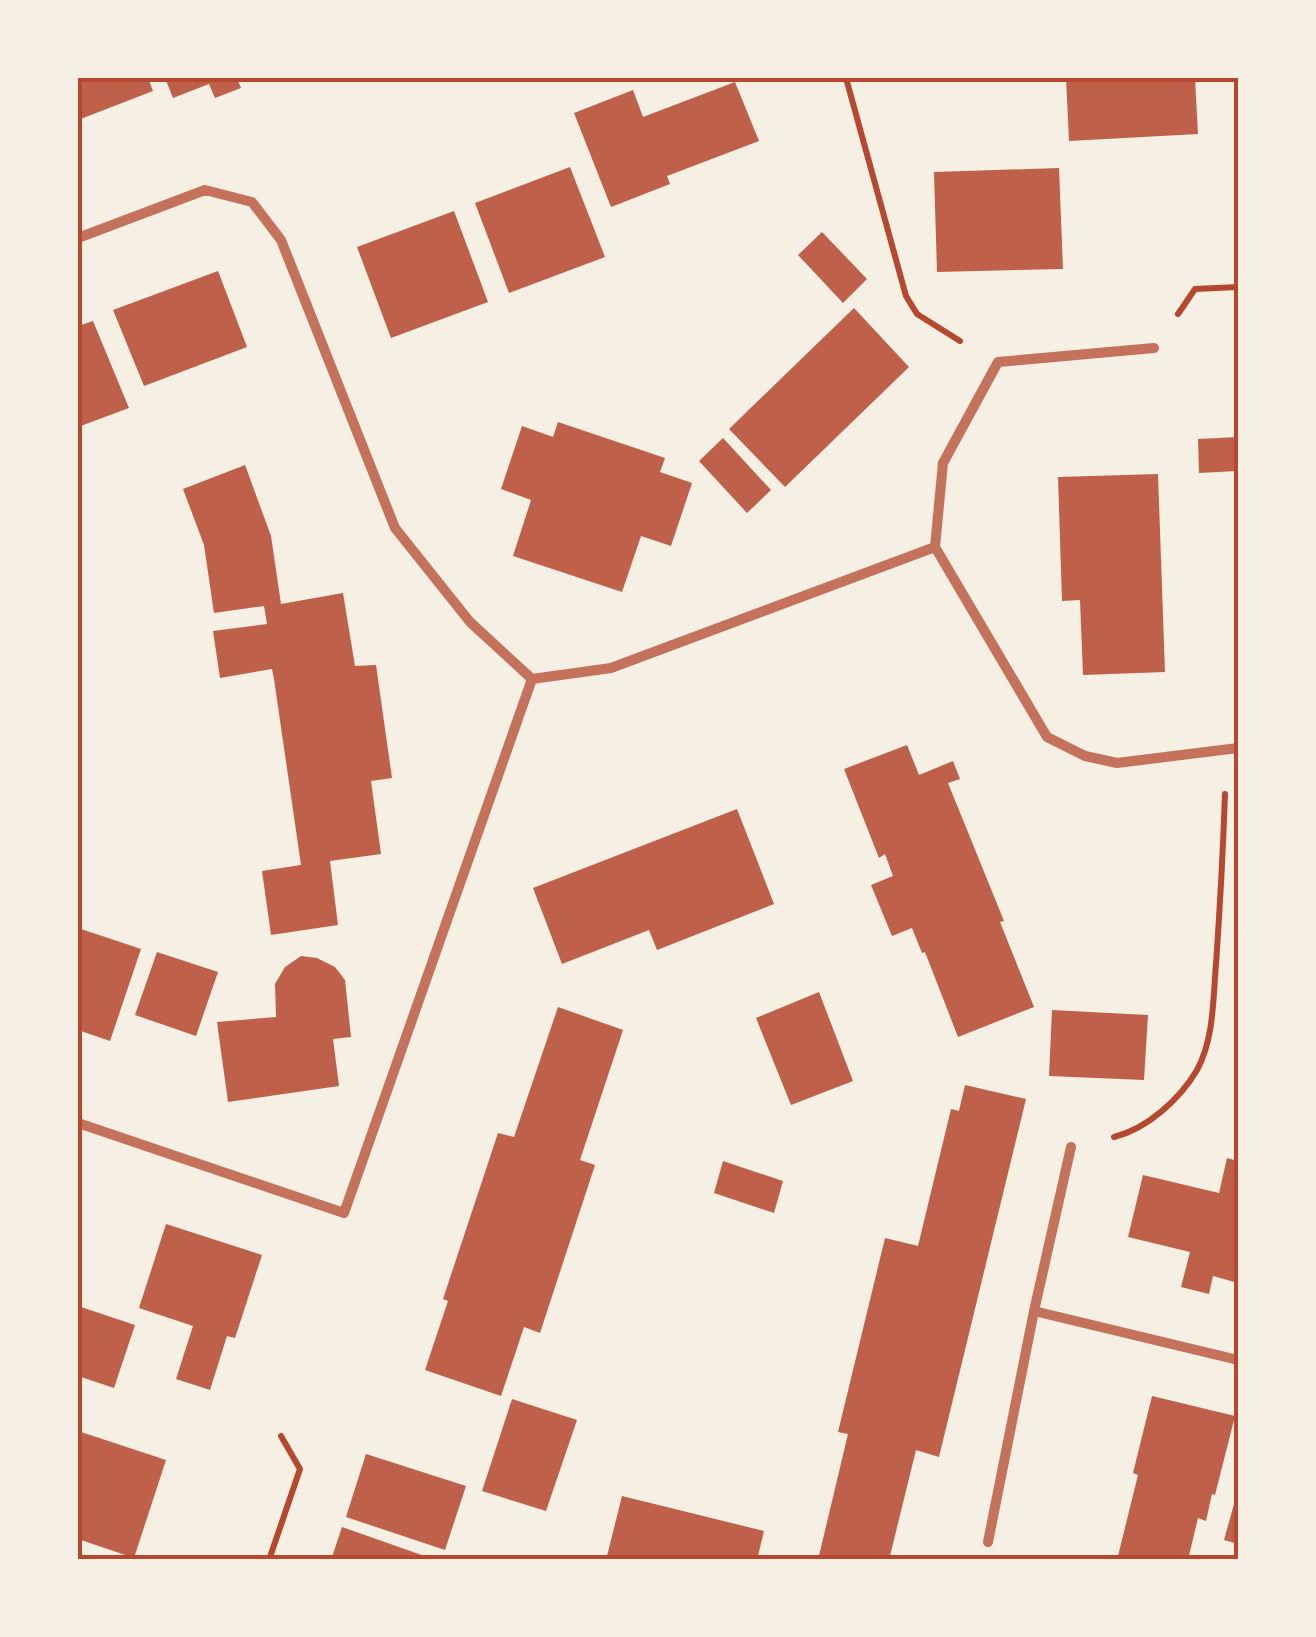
<svg xmlns="http://www.w3.org/2000/svg" width="1316" height="1637" viewBox="0 0 1316 1637" font-family="'Public Sans',sans-serif">
  <style>
    .building { fill: #bf614a }
    .lines { fill: none; stroke-linecap: round; stroke-linejoin: round }
    .path { stroke: #b5482f; stroke-width: 6 }
    .minor { stroke: #c5725c; stroke-width: 10 }
    .neatline { fill: none; stroke: #b5482f; stroke-width: 4 }
  </style>
  <rect width="100%" height="100%" fill="#f6efe4"/>
  <path class="building" d="M 78,78 L 148,78 L 153,91 L 78,120 Z
    M 165,78 L 237,78 L 241,88 L 215,98 L 209,84 L 173,98 Z
    M 1066,78 L 1195,78 L 1198,134 L 1069,141 Z
    M 735,82 L 759,141 L 667,176 L 670,184 L 611,207 L 574,113 L 633,90 L 643,117 Z
    M 570,167 L 605,257 L 509,293 L 475,203 Z
    M 1059,168 L 1063,269 L 937,272 L 934,172 Z
    M 454,211 L 488,302 L 391,338 L 357,247 Z
    M 822,232 L 867,279 L 843,303 L 798,255 Z
    M 218,271 L 247,347 L 144,386 L 113,310 Z
    M 854,308 L 909,367 L 785,487 L 729,429 Z
    M 93,321 L 129,408 L 78,427 L 78,326 Z
    M 558,422 L 665,458 L 660,472 L 692,483 L 671,546 L 641,536 L 622,592 L 513,556 L 531,500 L 501,489 L 522,426 L 553,437 Z
    M 1238,437 L 1238,471 L 1199,473 L 1198,439 Z
    M 723,438 L 771,490 L 747,513 L 699,461 Z
    M 245,465 L 271,536 L 281,604 L 343,593 L 355,666 L 376,665 L 392,778 L 371,781 L 381,854 L 330,861 L 338,925 L 271,935 L 262,871 L 301,865 L 274,679 L 272,669 L 220,678 L 213,631 L 267,624 L 264,606 L 214,613 L 204,545 L 183,489 Z
    M 1158,474 L 1165,672 L 1083,675 L 1080,600 L 1062,601 L 1058,477 Z
    M 907,745 L 919,775 L 953,761 L 960,779 L 948,783 L 1004,921 L 1000,922 L 1034,1007 L 958,1037 L 925,952 L 922,953 L 912,928 L 892,936 L 871,885 L 893,876 L 885,854 L 879,858 L 844,769 Z
    M 737,809 L 774,904 L 657,950 L 649,930 L 562,964 L 533,888 Z
    M 78,928 L 141,949 L 110,1041 L 78,1030 Z
    M 157,952 L 218,972 L 196,1036 L 135,1015 Z
    M 301,956 L 317,958 L 335,967 L 345,980 L 351,1037 L 333,1039 L 339,1086 L 228,1102 L 217,1022 L 276,1017 L 275,984 L 285,967 Z
    M 819,992 L 853,1081 L 791,1105 L 756,1018 Z
    M 558,1007 L 623,1030 L 580,1160 L 595,1165 L 576,1223 L 540,1333 L 524,1327 L 501,1396 L 425,1370 L 448,1301 L 443,1299 L 498,1133 L 514,1137 Z
    M 1052,1010 L 1148,1015 L 1144,1080 L 1049,1076 Z
    M 965,1085 L 1026,1099 L 939,1457 L 916,1450 L 889,1560 L 818,1560 L 848,1434 L 838,1432 L 885,1238 L 918,1246 L 951,1109 L 959,1111 Z
    M 1227,1158 L 1238,1161 L 1238,1283 L 1213,1276 L 1209,1294 L 1181,1287 L 1190,1252 L 1128,1237 L 1143,1175 L 1219,1193 Z
    M 723,1161 L 783,1181 L 774,1213 L 714,1193 Z
    M 166,1224 L 262,1255 L 235,1338 L 227,1336 L 210,1390 L 176,1379 L 193,1326 L 139,1308 Z
    M 78,1306 L 135,1325 L 114,1388 L 78,1376 Z
    M 1152,1396 L 1235,1416 L 1215,1495 L 1212,1494 L 1206,1521 L 1198,1518 L 1188,1560 L 1117,1560 L 1138,1475 L 1133,1473 Z
    M 512,1399 L 577,1420 L 546,1511 L 482,1491 Z
    M 78,1431 L 166,1460 L 134,1558 L 78,1539 Z
    M 366,1454 L 466,1486 L 445,1550 L 346,1517 Z
    M 622,1496 L 764,1531 L 757,1560 L 606,1560 Z
    M 1234,1504 L 1238,1505 L 1238,1544 L 1224,1540 Z
    M 342,1527 L 433,1559 L 433,1560 L 331,1560 Z"/>
  <g class="lines">
    <path class="path" d="M 846,78 L 906,296 L 917,314 L 960,341
      M 1178,314 L 1195,289 L 1238,287
      M 1114,1137 C 1147,1129 1180,1099 1197,1070 C 1214,1039 1213,999 1216,964 C 1220,907 1223,851 1225,794
      M 269,1560 L 300,1469 L 281,1436"/>
    <path class="minor" d="M 78,238 L 205,190 L 252,202 L 281,240 L 395,528 L 470,622 L 532,679
      M 935,547 L 943,463 L 998,362 L 1154,348
      M 532,679 L 611,668 L 935,547 L 1047,737 L 1085,756 L 1117,763 L 1238,748
      M 78,1123 L 344,1213 L 532,679
      M 1071,1147 L 1034,1311 L 1238,1360
      M 988,1542 L 1034,1311"/>
  </g>
  <rect width="1316" height="1637" fill="none" stroke="#f6efe4" stroke-width="160"/>
  <rect x="80" y="80" width="1156" height="1477" class="neatline"/>
</svg>
